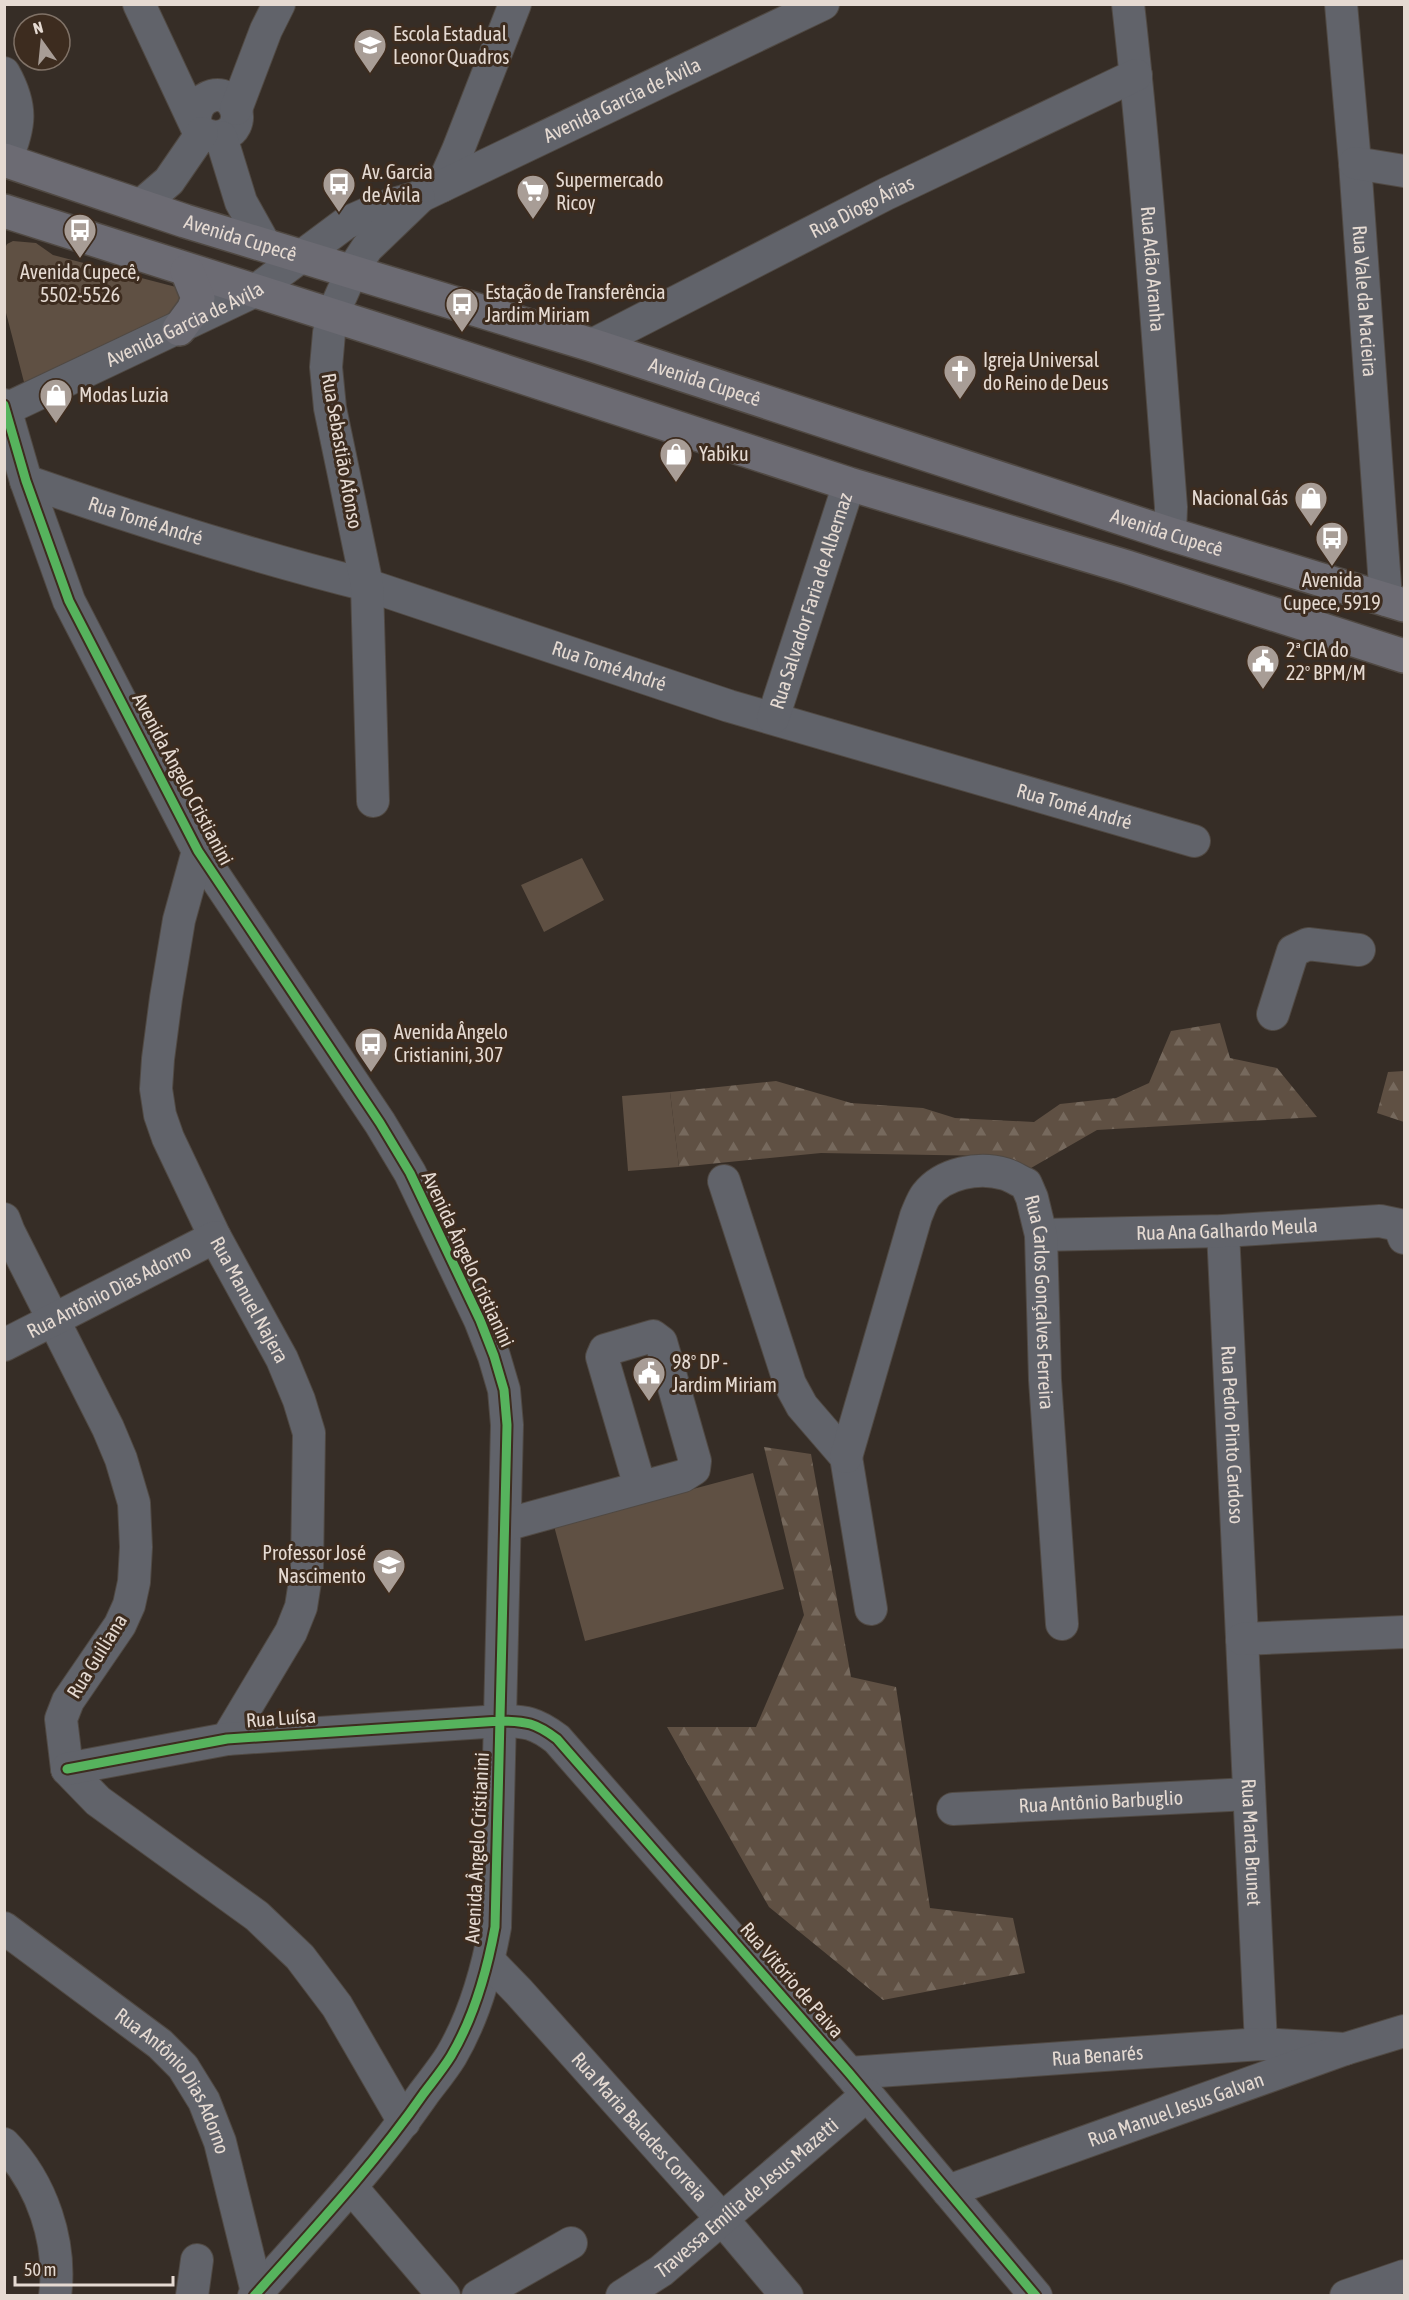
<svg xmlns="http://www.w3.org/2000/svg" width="1409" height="2300" viewBox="0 0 1409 2300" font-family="'Asap Condensed',sans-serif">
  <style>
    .forest { fill: url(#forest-firs) }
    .park { fill: #5f5043 }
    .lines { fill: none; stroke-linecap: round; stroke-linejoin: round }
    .minor-casing { stroke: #504943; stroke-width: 34 }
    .major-casing { stroke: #504943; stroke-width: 36 }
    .minor { stroke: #61636a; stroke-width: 32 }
    .major { stroke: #6c6b73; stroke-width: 33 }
    .cycleway-casing { stroke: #3d2c1f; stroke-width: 13 }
    .cycleway { stroke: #56b35d; stroke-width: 9 }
    .labels { text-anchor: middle; stroke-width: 6; stroke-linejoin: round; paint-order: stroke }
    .poi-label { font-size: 20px; fill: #e5dad2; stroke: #3d2c1f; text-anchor: start }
    .street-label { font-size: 20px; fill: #e5dad2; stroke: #3d2c1f }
  </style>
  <defs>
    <pattern id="forest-firs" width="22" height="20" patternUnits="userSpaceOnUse" patternTransform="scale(1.5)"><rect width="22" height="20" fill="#5f5043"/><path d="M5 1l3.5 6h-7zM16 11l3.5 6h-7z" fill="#76695d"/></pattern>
  </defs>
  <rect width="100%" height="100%" fill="#362d26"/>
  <path class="forest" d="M 1220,1023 L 1230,1058 L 1277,1068 L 1317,1117 L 1097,1130 L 1031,1168 L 991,1156 L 821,1153 L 679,1167 L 670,1092 L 776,1081 L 851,1103 L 923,1108 L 955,1118 L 1034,1122 L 1060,1104 L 1116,1098 L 1149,1083 L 1171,1031 Z
    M 1404,1071 L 1404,1122 L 1377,1113 L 1388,1072 Z
    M 764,1447 L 811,1454 L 851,1677 L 896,1687 L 930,1908 L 1013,1918 L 1025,1973 L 883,2000 L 769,1907 L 667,1727 L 756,1727 L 804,1615 Z"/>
  <path class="park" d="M 13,241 L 36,243 L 53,255 L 176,287 L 181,291 L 182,310 L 25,386 L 5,309 L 4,250 L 7,244 Z
    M 582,858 L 604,900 L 544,932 L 521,885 Z
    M 670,1092 L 679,1167 L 628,1171 L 622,1096 Z
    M 753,1473 L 784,1589 L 585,1641 L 554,1526 Z"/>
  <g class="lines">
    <defs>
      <g id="minor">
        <path d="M 139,4 L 197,128 C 213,146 243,134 236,110 C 228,85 194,93 195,122"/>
        <path id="s1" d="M 1128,4 C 1147,171 1158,340 1171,507 L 1170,534"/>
        <path id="s2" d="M 1341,4 L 1355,163 L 1386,600"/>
        <path d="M 4,73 C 23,107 20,126 6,160"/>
        <path d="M 236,109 L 266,30 L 279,4"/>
        <path d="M 221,137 L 241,202 L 265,245"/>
        <path d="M 1355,163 L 1404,171"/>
        <path d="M 442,186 L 458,150 L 515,4"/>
        <path d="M 140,206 L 169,181 L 202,133"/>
        <path id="s3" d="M 592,345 L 886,194 L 1136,75"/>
        <path d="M 4,405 L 26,481 L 69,601 L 198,851 L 380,1123 L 410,1173 L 480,1320 L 494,1356 L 504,1390 L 507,1425 L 495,1927 C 487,1971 474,2017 451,2056 C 443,2069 433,2081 424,2093 C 374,2165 313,2230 254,2296"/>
        <path id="s4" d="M 4,410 L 255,291 L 346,223 L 380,208 L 421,196 L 823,4"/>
        <path id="s5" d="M 26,481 C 138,520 252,556 367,585 L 729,706 L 1194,841"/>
        <path id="s6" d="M 773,718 L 849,484"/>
        <path d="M 373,801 L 367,585 L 330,408 L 326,367 L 329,333 L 332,316 L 352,271 L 367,248 L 419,198"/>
        <path id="s7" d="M 198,851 L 179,920 L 166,998 L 158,1059 L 156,1089 L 160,1115 L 168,1138 L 215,1237 L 282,1359 L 299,1400 L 309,1433 L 307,1569 L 301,1607 L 291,1632 L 227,1739"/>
        <path d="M 1273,1014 L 1293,951 L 1308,944 L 1359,950"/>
        <path d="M 724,1181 L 790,1384 L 802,1406 L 846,1457 L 871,1609"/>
        <path d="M 4,1219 L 9,1232 L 108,1428 L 121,1459 L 134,1503 L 136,1547 L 134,1582 L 129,1605 L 120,1625 L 68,1701 L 61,1719 L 67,1769 L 98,1801 L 257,1916 L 300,1957 L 337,2006 L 404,2122"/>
        <path id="s8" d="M 1223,1231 L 1261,2044"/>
        <path id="s9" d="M 1041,1235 L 1223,1231 L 1380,1221 L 1399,1225 L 1404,1238"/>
        <path id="s10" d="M 4,1345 L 215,1237"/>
        <path id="s11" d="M 846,1457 L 916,1216 C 919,1209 922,1200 926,1195 C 943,1173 979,1166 1005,1174 C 1012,1176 1019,1181 1026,1184 L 1032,1198 L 1041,1235 L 1045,1380 L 1062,1624"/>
        <path d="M 505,1525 L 683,1476 L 694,1469 L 695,1461 L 661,1342 L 653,1336 L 605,1350 L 602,1357 L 640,1487"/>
        <path d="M 1242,1639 L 1404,1632"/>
        <path d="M 67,1769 L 227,1739 L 500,1721 C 526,1721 536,1723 557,1739 L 849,2073 L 1036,2296"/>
        <path id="s12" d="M 953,1809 L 1249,1794"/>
        <path id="s13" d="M 4,1928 L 160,2044 L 183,2067 L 204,2101 L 220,2142 L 257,2292"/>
        <path id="s14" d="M 489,1961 L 519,1992 L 723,2220 L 787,2296"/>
        <path id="s15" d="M 849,2073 L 1261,2044 L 1345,2049"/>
        <path d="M 4,2144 C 42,2183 62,2242 55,2296"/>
        <path d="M 351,2187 L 444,2296"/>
        <path id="s16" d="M 948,2191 L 1345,2049 L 1404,2031"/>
        <path d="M 192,2296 L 197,2260"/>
        <path d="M 478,2296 L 571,2243"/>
        <path id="s17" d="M 622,2296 L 661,2271 L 867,2095"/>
        <path d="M 1346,2296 L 1404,2276"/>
      </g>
      <g id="major">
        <path id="s18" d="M 4,160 L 185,221 L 592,345 L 1170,534 L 1404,605"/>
        <path d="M 4,211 L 388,333 L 849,484 L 1127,567 L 1404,656"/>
        <path d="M 179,329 L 193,310 L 198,298 L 187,271"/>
      </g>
    </defs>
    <use href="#minor" class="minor-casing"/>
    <use href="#major" class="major-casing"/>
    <use href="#minor" class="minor"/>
    <use href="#major" class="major"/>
    <defs>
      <path id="cycleway" d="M 4,405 L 26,481 L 69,601 L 198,851 L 380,1123 L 410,1173 L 480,1320 L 494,1356 L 504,1390 L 507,1425 L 495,1927 C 487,1971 474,2017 451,2056 C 443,2069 433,2081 424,2093 C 374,2165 313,2230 254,2296
        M 67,1769 L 227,1739 L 500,1721 C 526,1721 536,1723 557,1739 L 849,2073 L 1036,2296"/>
    </defs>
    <use href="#cycleway" class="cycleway-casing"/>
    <use href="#cycleway" class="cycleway"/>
  </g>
  <defs>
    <symbol id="school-pin" viewBox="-11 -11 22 30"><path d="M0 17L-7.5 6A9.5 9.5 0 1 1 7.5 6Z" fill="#a89d96" stroke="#3d2c1f"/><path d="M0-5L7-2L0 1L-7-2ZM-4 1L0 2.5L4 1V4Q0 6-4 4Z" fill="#fff"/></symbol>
    <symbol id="bus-pin" viewBox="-11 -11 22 30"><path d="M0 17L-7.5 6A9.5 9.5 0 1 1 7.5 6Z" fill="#a89d96" stroke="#3d2c1f"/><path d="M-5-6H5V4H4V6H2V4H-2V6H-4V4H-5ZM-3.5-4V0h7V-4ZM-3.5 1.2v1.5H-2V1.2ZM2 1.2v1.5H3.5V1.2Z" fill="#fff"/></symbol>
    <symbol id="supermarket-pin" viewBox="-11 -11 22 30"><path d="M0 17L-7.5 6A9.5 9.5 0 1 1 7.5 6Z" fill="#a89d96" stroke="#3d2c1f"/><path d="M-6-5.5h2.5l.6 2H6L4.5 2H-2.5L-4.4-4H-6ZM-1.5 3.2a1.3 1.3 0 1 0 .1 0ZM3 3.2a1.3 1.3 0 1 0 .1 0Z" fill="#fff"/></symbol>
    <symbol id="church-pin" viewBox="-11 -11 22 30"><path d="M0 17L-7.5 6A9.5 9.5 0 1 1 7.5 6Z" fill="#a89d96" stroke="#3d2c1f"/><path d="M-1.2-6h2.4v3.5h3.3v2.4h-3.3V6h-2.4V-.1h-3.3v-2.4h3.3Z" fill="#fff"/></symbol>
    <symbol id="shop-pin" viewBox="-11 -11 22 30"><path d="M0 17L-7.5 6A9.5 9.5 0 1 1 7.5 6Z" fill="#a89d96" stroke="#3d2c1f"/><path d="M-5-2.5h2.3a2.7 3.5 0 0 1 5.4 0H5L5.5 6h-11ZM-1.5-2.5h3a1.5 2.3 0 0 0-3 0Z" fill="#fff"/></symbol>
    <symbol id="civic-pin" viewBox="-11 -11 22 30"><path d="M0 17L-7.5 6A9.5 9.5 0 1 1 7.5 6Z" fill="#a89d96" stroke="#3d2c1f"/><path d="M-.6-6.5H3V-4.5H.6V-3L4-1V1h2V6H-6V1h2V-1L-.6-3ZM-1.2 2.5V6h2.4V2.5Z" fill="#fff"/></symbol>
  </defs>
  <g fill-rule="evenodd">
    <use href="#school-pin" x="351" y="26" width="38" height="52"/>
    <use href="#bus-pin" x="320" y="165" width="38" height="52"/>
    <use href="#supermarket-pin" x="514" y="172" width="38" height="52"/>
    <use href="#bus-pin" x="61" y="211" width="38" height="52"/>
    <use href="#bus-pin" x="443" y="285" width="38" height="52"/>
    <use href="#church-pin" x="941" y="352" width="38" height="52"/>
    <use href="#shop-pin" x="37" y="376" width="38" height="52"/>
    <use href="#shop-pin" x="657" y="435" width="38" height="52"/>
    <use href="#shop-pin" x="1292" y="479" width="38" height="52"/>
    <use href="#bus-pin" x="1313" y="519" width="38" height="52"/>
    <use href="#civic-pin" x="1244" y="642" width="38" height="52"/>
    <use href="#bus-pin" x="352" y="1025" width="38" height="52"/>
    <use href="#civic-pin" x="630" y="1354" width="38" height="52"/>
    <use href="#school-pin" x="370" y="1546" width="38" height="52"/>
  </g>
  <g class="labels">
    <g class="poi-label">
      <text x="393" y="41">Escola Estadual<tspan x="393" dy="23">Leonor Quadros</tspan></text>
      <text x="362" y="179">Av. Garcia<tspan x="362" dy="23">de Ávila</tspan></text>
      <text x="556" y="187">Supermercado<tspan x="556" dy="23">Ricoy</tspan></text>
      <text x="80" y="279" text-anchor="middle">Avenida Cupecê,<tspan x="80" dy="23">5502-5526</tspan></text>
      <text x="485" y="299">Estação de Transferência<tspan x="485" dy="23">Jardim Miriam</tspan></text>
      <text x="983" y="367">Igreja Universal<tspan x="983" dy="23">do Reino de Deus</tspan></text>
      <text x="79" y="402">Modas Luzia</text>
      <text x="699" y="461">Yabiku</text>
      <text x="1288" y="505" text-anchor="end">Nacional Gás</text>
      <text x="1332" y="587" text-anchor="middle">Avenida<tspan x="1332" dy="23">Cupece, 5919</tspan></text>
      <text x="1286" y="657">2ª CIA do<tspan x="1286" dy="23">22º BPM/M</tspan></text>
      <text x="394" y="1039">Avenida Ângelo<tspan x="394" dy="23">Cristianini, 307</tspan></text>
      <text x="672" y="1369">98º DP -<tspan x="672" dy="23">Jardim Miriam</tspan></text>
      <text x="366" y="1560" text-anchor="end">Professor José<tspan x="366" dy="23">Nascimento</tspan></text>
    </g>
    <g class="street-label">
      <text dy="7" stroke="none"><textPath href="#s4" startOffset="694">Avenida Garcia de Ávila</textPath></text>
      <text dy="7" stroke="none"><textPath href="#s3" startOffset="303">Rua Diogo Árias</textPath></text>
      <text dy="7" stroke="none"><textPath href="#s18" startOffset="249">Avenida Cupecê</textPath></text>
      <text dy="7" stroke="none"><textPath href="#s1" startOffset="266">Rua Adão Aranha</textPath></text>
      <text dy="7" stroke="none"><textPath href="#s2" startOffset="298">Rua Vale da Macieira</textPath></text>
      <text dy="7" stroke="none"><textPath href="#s4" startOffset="200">Avenida Garcia de Ávila</textPath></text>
      <text dy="7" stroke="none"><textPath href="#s18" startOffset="735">Avenida Cupecê</textPath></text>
      <text transform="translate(342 451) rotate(80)" y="7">Rua Sebastião Afonso</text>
      <text dy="7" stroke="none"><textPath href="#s5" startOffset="126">Rua Tomé André</textPath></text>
      <text dy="7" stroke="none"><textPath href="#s18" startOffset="1221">Avenida Cupecê</textPath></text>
      <text dy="7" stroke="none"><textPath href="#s6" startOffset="123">Rua Salvador Faria de Albernaz</textPath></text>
      <text dy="7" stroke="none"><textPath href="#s5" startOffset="612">Rua Tomé André</textPath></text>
      <text transform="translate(183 779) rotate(62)" y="7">Avenida Ângelo Cristianini</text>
      <text dy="7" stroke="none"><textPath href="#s5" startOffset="1098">Rua Tomé André</textPath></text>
      <text dy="7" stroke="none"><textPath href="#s9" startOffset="186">Rua Ana Galhardo Meula</textPath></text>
      <text transform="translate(468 1259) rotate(65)" y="7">Avenida Ângelo Cristianini</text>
      <text dy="7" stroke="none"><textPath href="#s10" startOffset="118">Rua Antônio Dias Adorno</textPath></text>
      <text dy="7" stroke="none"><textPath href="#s7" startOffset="474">Rua Manuel Najera</textPath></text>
      <text dy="7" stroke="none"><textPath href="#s11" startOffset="504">Rua Carlos Gonçalves Ferreira</textPath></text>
      <text dy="7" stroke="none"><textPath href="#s8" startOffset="204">Rua Pedro Pinto Cardoso</textPath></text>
      <text transform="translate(97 1656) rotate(-58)" y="7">Rua Guiliana</text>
      <text transform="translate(281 1718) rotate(-4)" y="7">Rua Luísa</text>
      <text dy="7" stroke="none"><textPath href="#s12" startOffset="148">Rua Antônio Barbuglio</textPath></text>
      <text dy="7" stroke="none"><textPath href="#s8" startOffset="612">Rua Marta Brunet</textPath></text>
      <text transform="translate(477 1848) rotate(-87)" y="7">Avenida Ângelo Cristianini</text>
      <text transform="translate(792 1980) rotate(49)" y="7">Rua Vitório de Paiva</text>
      <text dy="7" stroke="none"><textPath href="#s15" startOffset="249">Rua Benarés</textPath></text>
      <text dy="7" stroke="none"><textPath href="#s13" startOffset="232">Rua Antônio Dias Adorno</textPath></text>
      <text dy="7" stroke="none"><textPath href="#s16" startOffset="242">Rua Manuel Jesus Galvan</textPath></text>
      <text dy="7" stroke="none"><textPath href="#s14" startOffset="224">Rua Maria Balades Correia</textPath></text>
      <text dy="7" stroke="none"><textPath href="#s17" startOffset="159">Travessa Emília de Jesus Mazetti</textPath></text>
    </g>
  </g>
  <rect width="1409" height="2300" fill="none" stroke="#e5dad2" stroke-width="12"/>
  <g transform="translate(42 42) rotate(345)"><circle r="28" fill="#3d2c1f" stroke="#807267" stroke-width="1.5"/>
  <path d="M0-4.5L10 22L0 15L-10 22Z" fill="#a89d96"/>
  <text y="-9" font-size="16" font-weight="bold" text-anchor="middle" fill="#e5dad2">N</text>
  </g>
  <path d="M15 2276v9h158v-9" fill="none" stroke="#e5dad2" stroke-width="3"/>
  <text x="24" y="2276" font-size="18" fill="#e5dad2" stroke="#3d2c1f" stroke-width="4.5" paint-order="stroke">50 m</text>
</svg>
